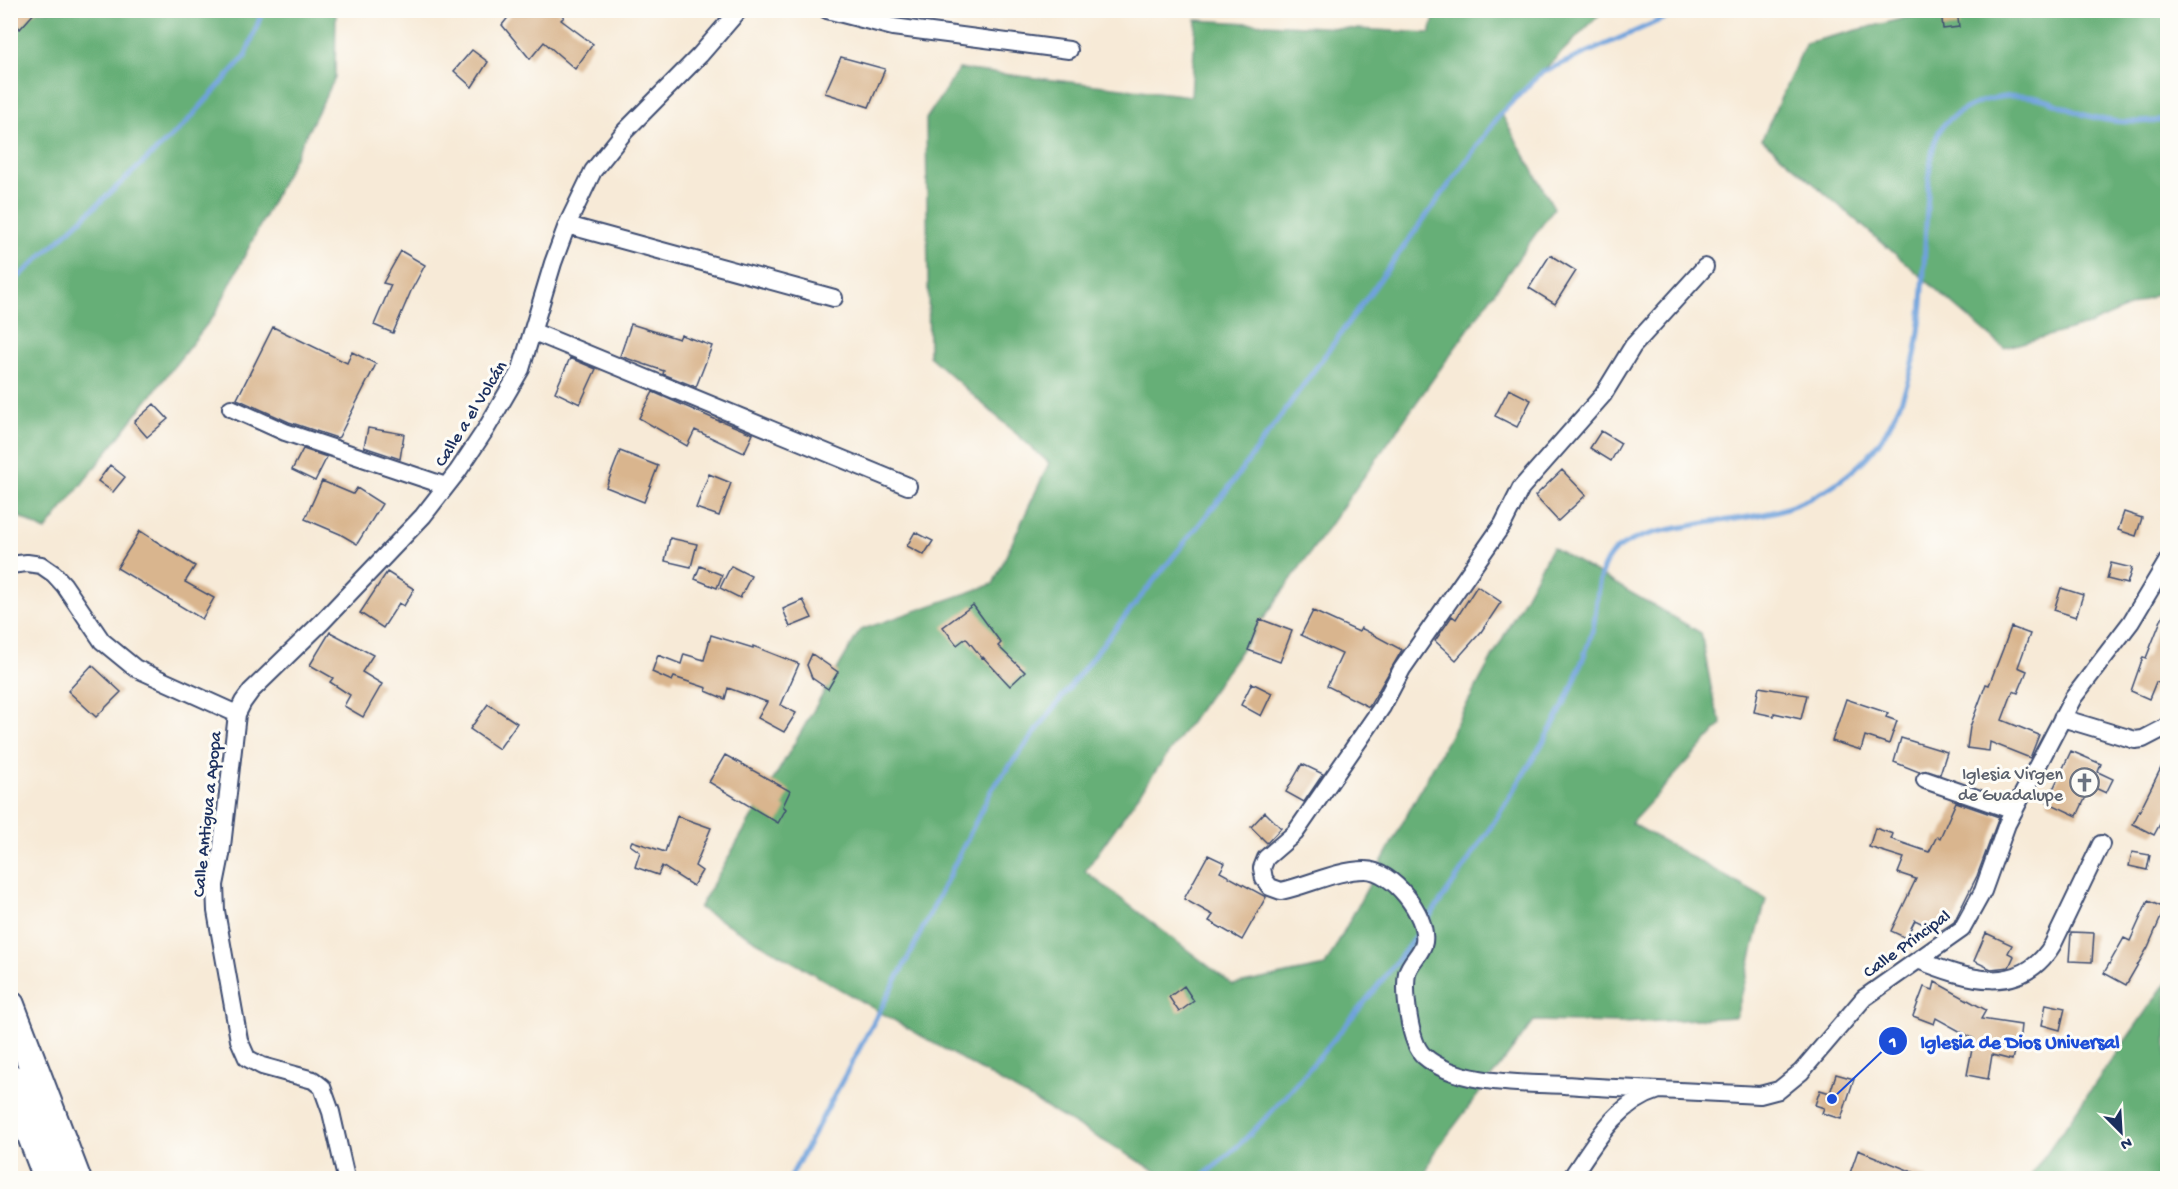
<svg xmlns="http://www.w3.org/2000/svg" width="2178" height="1189" viewBox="0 0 2178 1189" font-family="'Gochi Hand',sans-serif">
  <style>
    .forest { fill: #66af77; stroke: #406f6a; stroke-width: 1.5 }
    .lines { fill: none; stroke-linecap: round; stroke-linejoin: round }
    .stream { stroke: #70a3dc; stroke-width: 5 }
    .building { fill: #d9b58e }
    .minor-casing { stroke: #3c4b70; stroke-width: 20 }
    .trunk-casing { stroke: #3c4b70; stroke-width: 32 }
    .minor { stroke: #fff; stroke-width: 16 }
    .trunk { stroke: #fff; stroke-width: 28 }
    .labels { text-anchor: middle; stroke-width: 6; stroke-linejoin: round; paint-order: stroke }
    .street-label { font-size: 18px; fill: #1b2f5e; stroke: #fdfcf7 }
    .worship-label { font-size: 18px; fill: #5b616d; stroke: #fdfcf7; text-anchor: end }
    .leader { fill: none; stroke: #1d4ed8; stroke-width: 2 }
    .callout-dot { fill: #1d4ed8; stroke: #fdfcf7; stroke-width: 2 }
    .mark-label { font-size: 18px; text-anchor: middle; font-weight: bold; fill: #fff }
    .callout-label { font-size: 20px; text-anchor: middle; font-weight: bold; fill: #1d4ed8; stroke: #fdfcf7; stroke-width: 6; stroke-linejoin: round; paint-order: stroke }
  </style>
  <rect width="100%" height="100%" fill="#fdfcf7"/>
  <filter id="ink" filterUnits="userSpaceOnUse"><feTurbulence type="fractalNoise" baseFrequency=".0167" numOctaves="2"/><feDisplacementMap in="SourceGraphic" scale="12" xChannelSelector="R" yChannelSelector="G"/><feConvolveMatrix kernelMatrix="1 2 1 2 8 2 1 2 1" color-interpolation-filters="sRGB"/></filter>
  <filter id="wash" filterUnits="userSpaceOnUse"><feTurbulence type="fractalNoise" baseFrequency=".008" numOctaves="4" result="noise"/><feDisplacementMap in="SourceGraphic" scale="24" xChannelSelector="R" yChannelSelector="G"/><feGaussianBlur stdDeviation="1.35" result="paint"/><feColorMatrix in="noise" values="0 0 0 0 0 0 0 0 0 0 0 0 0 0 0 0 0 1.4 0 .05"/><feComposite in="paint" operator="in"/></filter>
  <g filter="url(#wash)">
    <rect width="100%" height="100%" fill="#f7ead7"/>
    <path class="forest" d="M 11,11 L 336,11 L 335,78 L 215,314 L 45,531 L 11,512 Z
      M 1436,11 L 1603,11 L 1501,113 L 1554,208 L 1085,871 L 1233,985 L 1325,966 L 1552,547 L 1701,633 L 1714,703 L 1722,724 L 1631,823 L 1766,899 L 1736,1017 L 1623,1023 L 1534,1021 L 1433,1154 L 1424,1178 L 1168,1178 L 699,908 L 860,630 L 993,584 L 1049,463 L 929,356 L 926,119 L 959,69 L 1191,96 L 1196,20 L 1430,33 Z
      M 1933,11 L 2167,11 L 2167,290 L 2091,324 L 2004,348 L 1762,139 L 1806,43 Z
      M 2167,981 L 2167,1178 L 2029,1178 Z"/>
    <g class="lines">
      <path class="stream" d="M 10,285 L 184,125 L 245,57 L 263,10
        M 1425,923 C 1463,871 1498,817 1531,762 C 1548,734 1565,707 1576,677 C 1582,661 1589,645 1593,628 C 1599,603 1594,568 1616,550 C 1636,535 1664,530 1689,526 C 1718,520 1749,519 1777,511 C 1822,498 1865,469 1888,428 C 1906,396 1916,360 1920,324 C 1925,282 1924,238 1928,196 C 1929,176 1930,143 1942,127 C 1946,121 1956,114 1962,111 C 1986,95 2022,92 2049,101 C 2065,107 2080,115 2097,118 C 2119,124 2145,122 2168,120
        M 790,1178 L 908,958 L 992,789 L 1102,645 L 1227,490 L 1501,113 L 1541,73 L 1683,10
        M 1200,1178 C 1245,1144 1282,1101 1318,1058 C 1353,1017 1387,976 1418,933"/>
    </g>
    <g id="blocks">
      <path class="building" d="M 10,10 L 37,10 L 20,29 L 10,16 Z
        M 514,10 L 556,10 L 564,17 L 561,20 L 593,44 L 575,69 L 544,42 L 530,59 L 502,25 Z
        M 1941,10 L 1957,10 L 1959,27 L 1943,29 Z
        M 472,50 L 488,62 L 472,87 L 454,71 Z
        M 841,57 L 885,69 L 869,107 L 825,93 Z
        M 401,251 L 425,265 L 411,291 L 393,333 L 374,325 L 391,285 L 383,283 Z
        M 1550,255 L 1576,271 L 1555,304 L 1529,288 Z
        M 631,324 L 679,339 L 681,335 L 712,346 L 696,387 L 663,374 L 664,371 L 620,356 Z
        M 273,327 L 347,363 L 352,352 L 376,364 L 339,437 L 337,438 L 289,422 L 237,399 Z
        M 570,358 L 596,369 L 580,404 L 555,392 Z
        M 1509,389 L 1531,400 L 1517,427 L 1495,416 Z
        M 653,392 L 719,421 L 719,420 L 753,434 L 744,453 L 695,430 L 687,446 L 639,418 Z
        M 154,404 L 168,419 L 147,437 L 134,422 Z
        M 368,428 L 404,434 L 400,459 L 364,447 Z
        M 1601,431 L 1621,443 L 1611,461 L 1590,448 Z
        M 303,449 L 327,457 L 315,481 L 292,470 Z
        M 620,451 L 658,466 L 644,502 L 606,487 Z
        M 110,465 L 125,477 L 113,492 L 98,481 Z
        M 1562,470 L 1586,495 L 1558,521 L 1535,496 Z
        M 709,474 L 731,483 L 719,516 L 696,508 Z
        M 322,481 L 353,494 L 357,488 L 382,504 L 357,544 L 340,534 L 305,519 Z
        M 2124,512 L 2142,518 L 2136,536 L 2118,530 Z
        M 140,531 L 195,566 L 185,582 L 214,598 L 202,619 L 117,568 Z
        M 915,532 L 933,541 L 924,555 L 907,546 Z
        M 670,538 L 697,544 L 691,567 L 665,561 Z
        M 2111,563 L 2132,568 L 2127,584 L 2107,579 Z
        M 700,566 L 722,575 L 717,588 L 695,579 Z
        M 731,566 L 751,576 L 740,598 L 720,588 Z
        M 387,572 L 414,589 L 404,606 L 399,603 L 383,628 L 360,613 Z
        M 1477,586 L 1501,602 L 1481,632 L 1456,660 L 1435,641 L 1452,616 L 1456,619 Z
        M 2061,588 L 2083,595 L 2076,617 L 2054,610 Z
        M 803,600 L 812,618 L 790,627 L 783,609 Z
        M 973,605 L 1001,643 L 998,646 L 1025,672 L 1010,686 L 983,657 L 982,658 L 966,638 L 957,645 L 943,627 Z
        M 2167,605 L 2168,671 L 2163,684 L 2156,682 L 2149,699 L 2131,691 L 2143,657 L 2146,658 Z
        M 1313,611 L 1359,632 L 1361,628 L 1402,650 L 1369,707 L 1327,686 L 1342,654 L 1301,635 Z
        M 1260,619 L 1292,631 L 1280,662 L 1248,650 Z
        M 2011,627 L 2030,634 L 2018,667 L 2027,671 L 2018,693 L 2013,691 L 2002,720 L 2039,735 L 2030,758 L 1990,742 L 1989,751 L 1967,748 L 1970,727 L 1986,684 L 1989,685 L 2003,649 Z
        M 330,632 L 373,655 L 362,672 L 382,684 L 363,717 L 344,706 L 350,695 L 330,682 L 333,678 L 310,665 Z
        M 711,635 L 753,648 L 753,646 L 799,664 L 781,705 L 796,713 L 784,732 L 758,718 L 767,702 L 728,688 L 725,699 L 706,691 L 707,688 L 674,677 L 672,681 L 652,672 L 658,655 L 681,664 L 684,654 L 704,660 Z
        M 812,654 L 838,672 L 828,689 L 812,678 L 807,665 Z
        M 92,665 L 121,692 L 96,717 L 68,691 Z
        M 1252,683 L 1272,693 L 1261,716 L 1241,705 Z
        M 1759,687 L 1807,695 L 1801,719 L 1774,713 L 1774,716 L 1754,712 Z
        M 1846,699 L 1888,713 L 1886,717 L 1897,721 L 1889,744 L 1865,736 L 1861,750 L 1832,741 Z
        M 488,704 L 517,723 L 499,749 L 470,729 Z
        M 1901,738 L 1947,752 L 1940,774 L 1928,770 L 1919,772 L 1894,762 Z
        M 2071,751 L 2101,764 L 2098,772 L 2113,779 L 2106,793 L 2091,786 L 2077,816 L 2047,802 Z
        M 2168,754 L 2168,809 L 2154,835 L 2133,824 Z
        M 725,755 L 790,791 L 783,806 L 786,809 L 778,823 L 709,782 Z
        M 1302,764 L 1323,774 L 1304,802 L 1286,792 Z
        M 1956,802 L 1999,817 L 1977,876 L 1954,922 L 1939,932 L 1915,920 L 1906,938 L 1891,931 L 1916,879 L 1898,873 L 1904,858 L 1869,847 L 1875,828 L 1893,834 L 1891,839 L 1929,852 L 1937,836 L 1940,838 Z
        M 1265,812 L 1281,828 L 1267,843 L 1251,827 Z
        M 677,816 L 711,828 L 695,866 L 702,871 L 693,886 L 662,866 L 658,875 L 635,867 L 640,852 L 630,845 L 632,841 L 665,852 Z
        M 2132,852 L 2150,855 L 2147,870 L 2129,866 Z
        M 1208,855 L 1225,863 L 1220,872 L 1266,897 L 1242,940 L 1209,921 L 1213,915 L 1184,899 Z
        M 2148,901 L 2165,908 L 2148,947 L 2126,985 L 2104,973 L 2124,938 L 2130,941 Z
        M 2071,932 L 2094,933 L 2092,962 L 2069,961 Z
        M 1986,933 L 2012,945 L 2008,953 L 2014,956 L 2009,967 L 1991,969 L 1974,961 Z
        M 1935,982 L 1986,1010 L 1981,1019 L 2021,1025 L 2019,1043 L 2016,1043 L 2012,1060 L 1992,1055 L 1988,1079 L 1967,1075 L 1974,1039 L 1936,1018 L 1934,1024 L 1913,1016 L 1924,987 L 1933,990 Z
        M 1184,986 L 1194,1001 L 1179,1012 L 1169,997 Z
        M 2046,1004 L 2065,1008 L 2060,1030 L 2042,1025 Z
        M 1836,1074 L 1854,1079 L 1841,1119 L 1822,1113 L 1824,1108 L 1815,1105 L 1820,1090 L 1830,1093 Z
        M 1858,1150 L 1928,1178 L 1927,1179 L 1848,1179 Z"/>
    </g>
  </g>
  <g filter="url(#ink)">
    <use href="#blocks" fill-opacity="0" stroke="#3c4b70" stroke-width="1.5"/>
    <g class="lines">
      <defs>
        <path id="minor" d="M 827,10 L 893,27 L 1069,50
          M 567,225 L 834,298
          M 534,332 L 908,486
          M 231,408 L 285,432 L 446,486
          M 10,565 L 27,563 L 41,565 L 54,574 L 64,585 L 102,641 L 135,668 L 237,714
          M 2062,718 L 2135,740 L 2143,739 L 2168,726
          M 1925,780 L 2014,811
          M 1918,960 C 1966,979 2021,998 2053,944 L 2101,844
          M 1659,1090 C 1627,1089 1596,1087 1564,1085 C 1521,1083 1457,1085 1424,1056 C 1409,1043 1404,992 1407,973 C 1410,961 1422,954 1424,942 C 1428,915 1392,870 1365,870 C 1337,870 1309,885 1281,891 L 1270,887 L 1264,879 L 1262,868 L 1266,858 L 1295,833 L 1382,707 L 1402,669 L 1503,524 L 1521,488 L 1603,395 L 1633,346 L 1705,267
          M 346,1178 L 331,1112 L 322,1087 L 313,1080 L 262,1066 L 247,1058 L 239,1040 L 216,911 L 215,885 L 221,855 L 237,714 L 243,702 L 251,691 L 322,622 L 423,516 L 458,471 L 486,429 L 521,369 L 553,263 L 567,225 L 593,171 L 625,131 L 700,55 L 739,10
          M 1571,1178 C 1595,1143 1616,1103 1659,1090 L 1760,1095 L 1779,1090 L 1801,1072 L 1864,998 L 1962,929 L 1983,891 L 2007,824 L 2073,698 L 2131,622 L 2168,560"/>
        <path id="trunk" d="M 10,1005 L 76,1178
          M 10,1078 L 48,1178"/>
      </defs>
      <use href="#minor" class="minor-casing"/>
      <use href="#trunk" class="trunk-casing"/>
      <use href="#minor" class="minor"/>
      <use href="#trunk" class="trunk"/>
    </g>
  </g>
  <defs>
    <symbol id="church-ring" viewBox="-11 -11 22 22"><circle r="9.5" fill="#fdfcf7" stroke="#6b7280" stroke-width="1.5"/><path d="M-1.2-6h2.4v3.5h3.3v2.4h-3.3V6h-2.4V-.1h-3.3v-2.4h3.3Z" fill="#6b7280"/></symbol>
  </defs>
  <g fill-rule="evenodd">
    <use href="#church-ring" x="2068" y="766" width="33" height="33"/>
  </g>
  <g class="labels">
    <g class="street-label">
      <text transform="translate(470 413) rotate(-58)" y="6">Calle a el Volcán</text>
      <text transform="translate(206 814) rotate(-84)" y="6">Calle Antigua a Apopa</text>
      <text transform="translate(1906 943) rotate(-36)" y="6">Calle Principal</text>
    </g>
    <g class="worship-label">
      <text x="2063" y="779">Iglesia Virgen<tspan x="2063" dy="21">de Guadalupe</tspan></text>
    </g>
  </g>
  <path class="leader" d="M1832 1099L1893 1041"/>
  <g class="callout-dot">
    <circle cx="1832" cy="1099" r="6"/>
    <circle cx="1893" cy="1041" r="15"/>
  </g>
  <g class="mark-label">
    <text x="1893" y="1047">1</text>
  </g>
  <g class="callout-label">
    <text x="2020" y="1048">Iglesia de Dios Universal</text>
  </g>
  <rect width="2178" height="1189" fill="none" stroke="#fdfcf7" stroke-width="36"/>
  <g transform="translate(2121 1132) rotate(156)" stroke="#fdfcf7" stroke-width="4.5" paint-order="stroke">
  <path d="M0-4.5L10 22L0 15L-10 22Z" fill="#1b2f5e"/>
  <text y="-9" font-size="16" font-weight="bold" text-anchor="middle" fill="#1b2f5e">N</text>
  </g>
</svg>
